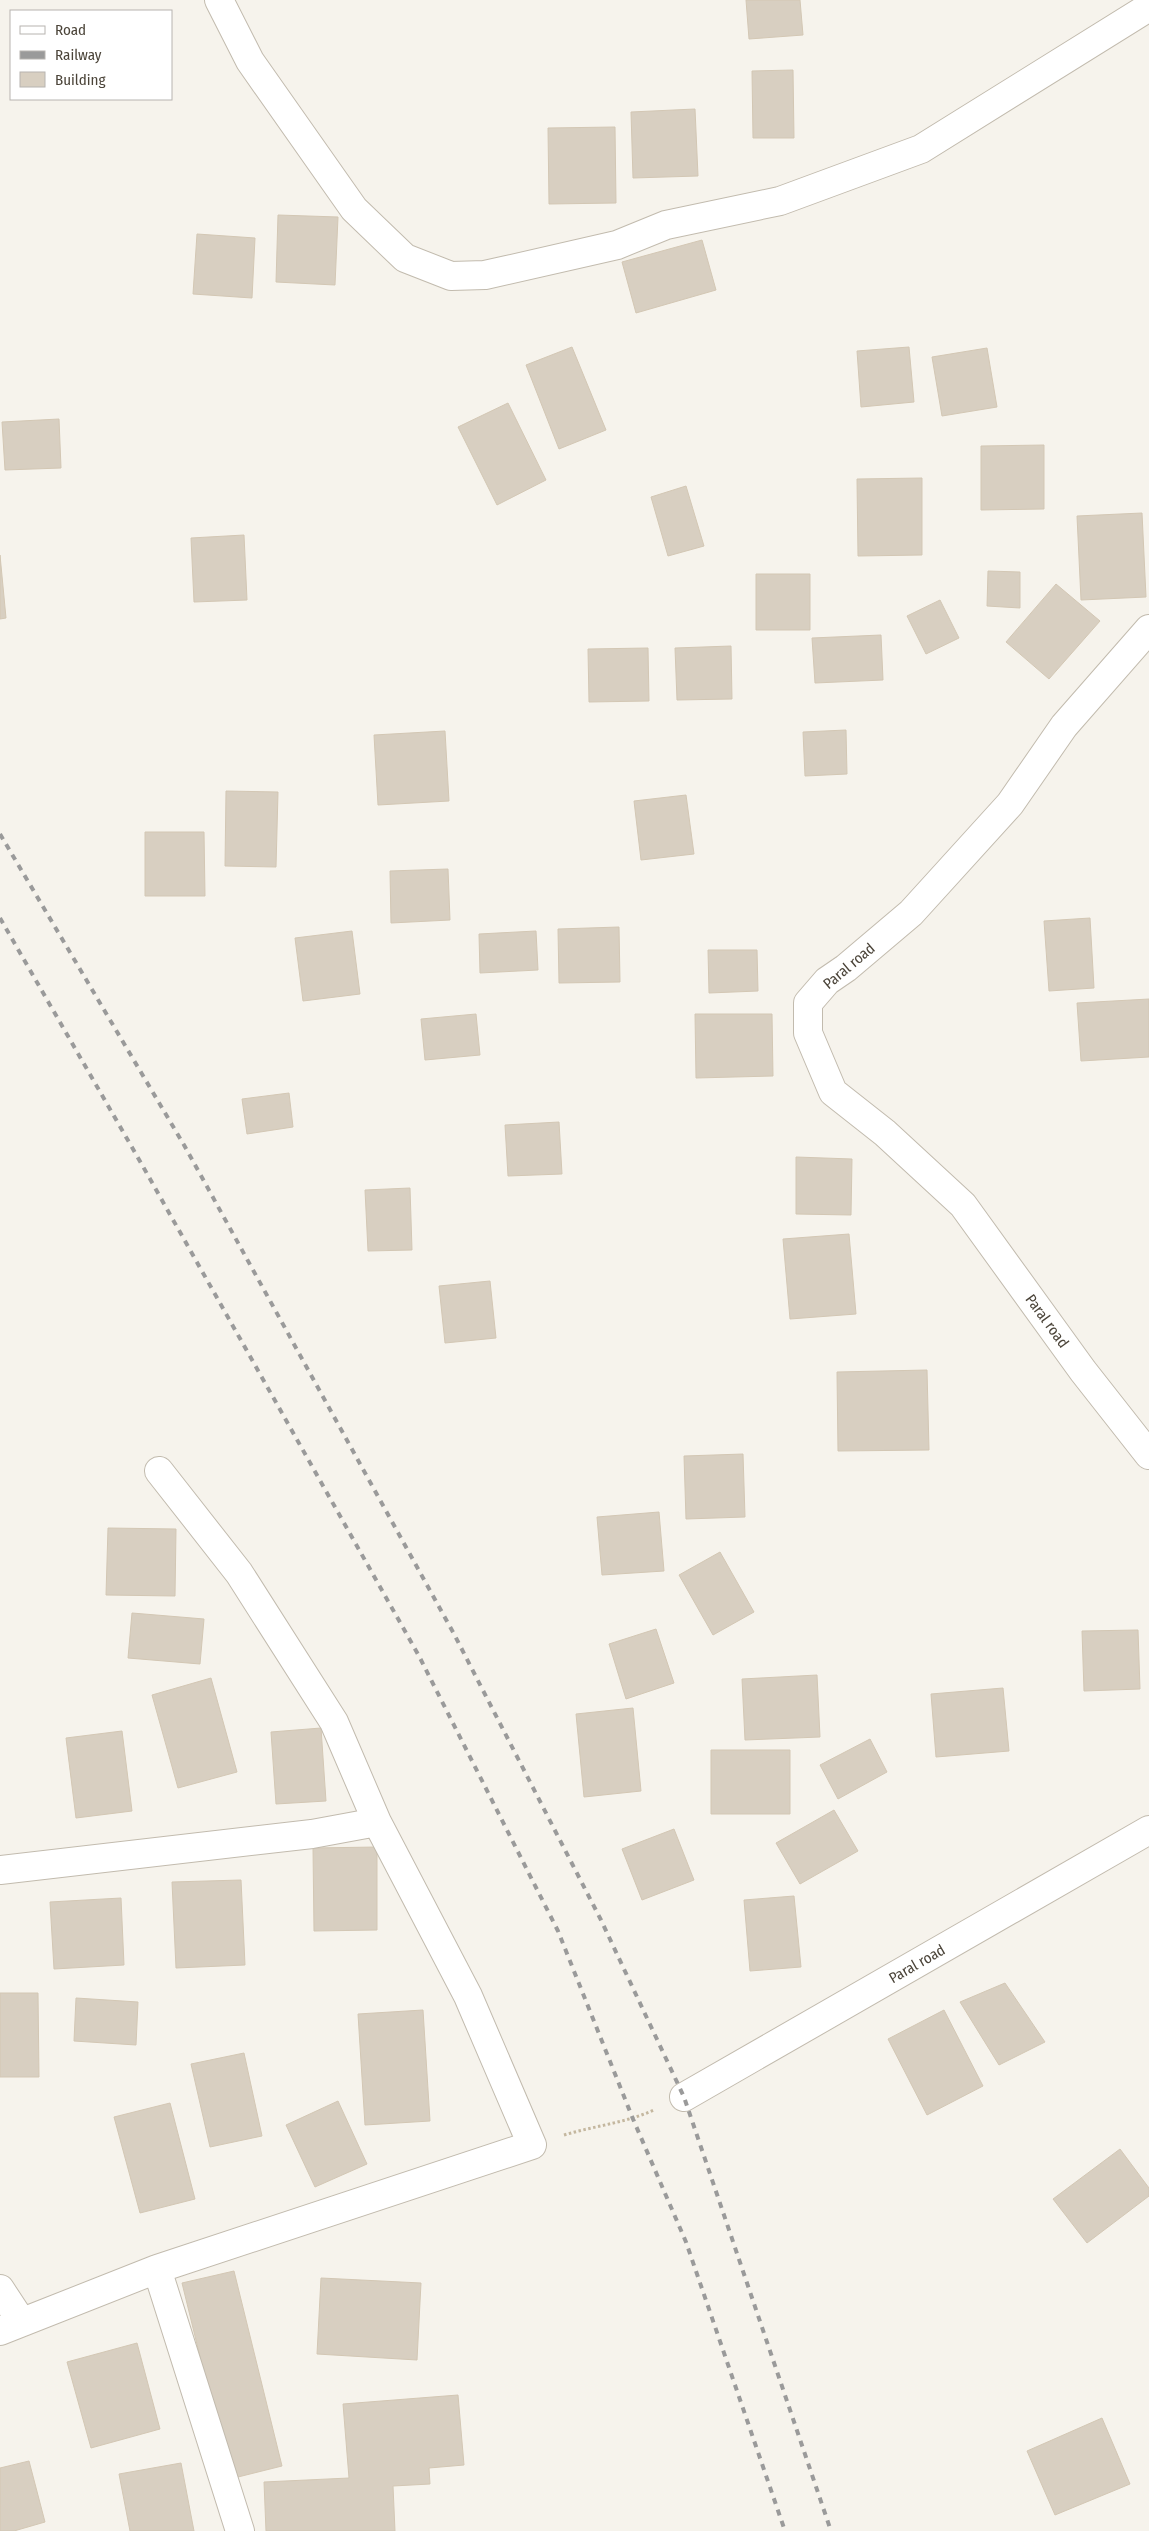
<svg xmlns="http://www.w3.org/2000/svg" width="1149" height="2531" viewBox="0 0 1149 2531" font-family="'Fira Sans Condensed',sans-serif">
  <style>
    .building { fill: #d8cfc1; stroke: #d3c7b4 }
    .lines { fill: none; stroke-linecap: round; stroke-linejoin: round }
    .minor-casing { stroke: #c2bbae; stroke-width: 30 }
    .path { stroke: #c4b79f; stroke-width: 3; stroke-dasharray: 2.5 2.5; stroke-linecap: butt }
    .minor { stroke: #fff; stroke-width: 28 }
    .rail { stroke: #9a9a9a; stroke-width: 4; stroke-dasharray: 6 6; stroke-linecap: butt }
    .labels { text-anchor: middle; stroke-width: 4.5; stroke-linejoin: round; paint-order: stroke }
    .street-label { font-size: 15px; fill: #4b4439; stroke: #fff }
  </style>
  <rect width="100%" height="100%" fill="#f6f3ec"/>
  <path class="building" d="M 746,0 L 800,0 L 803,35 L 749,39 Z
    M 793,70 L 794,138 L 753,138 L 752,71 Z
    M 695,109 L 698,176 L 633,178 L 631,112 Z
    M 615,127 L 616,203 L 549,204 L 548,128 Z
    M 278,215 L 338,217 L 335,285 L 276,282 Z
    M 197,234 L 255,238 L 252,298 L 193,294 Z
    M 702,240 L 716,290 L 636,313 L 622,262 Z
    M 572,347 L 606,430 L 559,449 L 526,365 Z
    M 909,347 L 914,402 L 861,407 L 857,351 Z
    M 987,348 L 997,407 L 942,416 L 932,357 Z
    M 508,403 L 546,480 L 497,505 L 458,427 Z
    M 59,419 L 61,468 L 5,470 L 2,422 Z
    M 1044,445 L 1044,509 L 981,510 L 981,446 Z
    M 922,478 L 922,555 L 858,556 L 857,479 Z
    M 686,486 L 704,546 L 668,556 L 651,497 Z
    M 1142,513 L 1146,597 L 1081,600 L 1077,516 Z
    M 244,535 L 247,600 L 194,602 L 191,538 Z
    M 0,555 L 6,618 L 0,619 Z
    M 988,571 L 1020,572 L 1020,608 L 987,606 Z
    M 756,574 L 810,574 L 810,630 L 756,630 Z
    M 1056,584 L 1100,621 L 1049,679 L 1006,642 Z
    M 940,600 L 959,638 L 926,654 L 907,616 Z
    M 881,635 L 883,680 L 815,683 L 812,638 Z
    M 731,646 L 732,699 L 677,700 L 675,648 Z
    M 648,648 L 649,701 L 589,702 L 588,649 Z
    M 846,730 L 847,774 L 805,776 L 803,732 Z
    M 445,731 L 449,801 L 378,805 L 374,735 Z
    M 226,791 L 278,792 L 276,867 L 225,866 Z
    M 686,795 L 694,854 L 641,860 L 634,801 Z
    M 145,832 L 204,832 L 205,896 L 145,896 Z
    M 448,869 L 450,920 L 391,923 L 390,871 Z
    M 1090,918 L 1094,988 L 1049,991 L 1044,921 Z
    M 619,927 L 620,982 L 559,983 L 558,929 Z
    M 352,931 L 360,994 L 303,1001 L 295,938 Z
    M 536,931 L 538,970 L 480,973 L 479,934 Z
    M 708,950 L 757,950 L 758,991 L 709,993 Z
    M 1149,999 L 1149,1057 L 1081,1061 L 1077,1003 Z
    M 476,1014 L 480,1055 L 425,1060 L 421,1019 Z
    M 695,1014 L 772,1014 L 773,1076 L 696,1078 Z
    M 289,1093 L 293,1127 L 247,1134 L 242,1099 Z
    M 559,1122 L 562,1174 L 508,1176 L 505,1125 Z
    M 796,1157 L 852,1159 L 851,1215 L 796,1214 Z
    M 410,1188 L 412,1250 L 368,1251 L 365,1190 Z
    M 849,1234 L 856,1314 L 790,1319 L 783,1239 Z
    M 490,1281 L 496,1338 L 445,1343 L 439,1286 Z
    M 927,1370 L 929,1450 L 838,1451 L 837,1372 Z
    M 743,1454 L 745,1517 L 686,1519 L 684,1456 Z
    M 659,1512 L 664,1571 L 602,1575 L 597,1517 Z
    M 108,1528 L 176,1529 L 175,1596 L 106,1595 Z
    M 720,1552 L 754,1612 L 713,1635 L 679,1575 Z
    M 132,1613 L 204,1619 L 200,1664 L 128,1658 Z
    M 656,1629 L 674,1683 L 626,1699 L 609,1644 Z
    M 1138,1630 L 1140,1689 L 1084,1691 L 1082,1631 Z
    M 817,1675 L 820,1737 L 745,1740 L 742,1679 Z
    M 211,1678 L 237,1772 L 178,1788 L 152,1695 Z
    M 1003,1688 L 1009,1751 L 936,1757 L 931,1694 Z
    M 633,1708 L 641,1791 L 584,1797 L 576,1714 Z
    M 321,1728 L 326,1801 L 276,1804 L 271,1732 Z
    M 122,1731 L 132,1811 L 76,1818 L 66,1738 Z
    M 870,1739 L 887,1772 L 838,1799 L 820,1765 Z
    M 711,1750 L 790,1750 L 790,1814 L 711,1814 Z
    M 834,1810 L 858,1851 L 800,1884 L 776,1843 Z
    M 674,1829 L 694,1880 L 642,1900 L 622,1849 Z
    M 377,1847 L 377,1930 L 314,1931 L 313,1848 Z
    M 241,1880 L 245,1965 L 176,1968 L 172,1882 Z
    M 794,1896 L 801,1967 L 750,1971 L 744,1900 Z
    M 121,1898 L 124,1965 L 54,1969 L 50,1902 Z
    M 1005,1983 L 1045,2042 L 999,2065 L 960,2002 Z
    M 0,1993 L 38,1993 L 39,2077 L 0,2077 Z
    M 76,1998 L 138,2002 L 136,2045 L 74,2041 Z
    M 423,2010 L 430,2121 L 365,2125 L 358,2014 Z
    M 944,2010 L 983,2086 L 927,2115 L 888,2039 Z
    M 244,2053 L 262,2136 L 210,2147 L 191,2064 Z
    M 338,2101 L 367,2164 L 315,2187 L 286,2125 Z
    M 170,2103 L 195,2199 L 140,2213 L 114,2117 Z
    M 1120,2149 L 1149,2188 L 1149,2196 L 1087,2243 L 1053,2199 Z
    M 234,2271 L 282,2466 L 230,2479 L 182,2283 Z
    M 321,2278 L 421,2283 L 417,2360 L 317,2354 Z
    M 137,2343 L 160,2429 L 91,2448 L 67,2362 Z
    M 458,2395 L 464,2465 L 429,2468 L 430,2484 L 393,2486 L 395,2531 L 266,2531 L 264,2482 L 349,2478 L 343,2404 Z
    M 1102,2418 L 1130,2484 L 1055,2515 L 1027,2451 Z
    M 29,2461 L 45,2522 L 14,2531 L 0,2531 L 0,2468 Z
    M 181,2463 L 194,2531 L 130,2531 L 119,2474 Z"/>
  <g class="lines">
    <defs>
      <path id="minor" d="M 219,0 L 250,61 L 354,209 L 405,258 L 451,276 L 485,275 L 617,245 L 666,225 L 780,201 L 921,149 L 1149,7
        M 1149,629 L 1064,726 L 1010,804 L 911,913 L 846,968 L 827,981 L 808,1003 L 808,1033 L 833,1092 L 885,1133 L 963,1205 L 1083,1371 L 1149,1455
        M 0,1870 L 312,1834 L 377,1822
        M 684,2097 L 1149,1830
        M 157,2269 L 240,2531
        M 0,2289 L 21,2321
        M 0,2331 L 157,2269 L 532,2145 L 468,1996 L 377,1822 L 334,1722 L 239,1573 L 159,1471"/>
    </defs>
    <use href="#minor" class="minor-casing"/>
    <path class="path" d="M 564,2135 C 594,2126 625,2123 654,2110"/>
    <use href="#minor" class="minor"/>
    <path class="rail" d="M 0,834 L 184,1145 L 454,1634 L 601,1920 L 684,2097 L 831,2531
      M 0,918 L 141,1163 L 419,1656 L 558,1931 L 633,2119 L 686,2242 L 785,2531"/>
  </g>
  <g class="labels">
    <g class="street-label">
      <text transform="translate(849 966) rotate(-40)" y="5">Paral road</text>
      <text transform="translate(1047 1321) rotate(54)" y="5">Paral road</text>
      <text transform="translate(917 1964) rotate(-30)" y="5">Paral road</text>
    </g>
  </g>
  <rect x="10" y="10" width="162" height="90" fill="#ffffff" stroke="#b7b4b0"/>
  <rect x="20" y="26" width="25" height="8" fill="#ffffff" stroke="#b7b4b0"/>
  <text x="55" y="35" font-size="15" fill="#4b4439">Road</text>
  <rect x="20" y="51" width="25" height="8" fill="#9a9a9a" stroke="#b7b4b0"/>
  <text x="55" y="60" font-size="15" fill="#4b4439">Railway</text>
  <rect x="20" y="72" width="25" height="15" fill="#d8cfc1" stroke="#b7b4b0"/>
  <text x="55" y="85" font-size="15" fill="#4b4439">Building</text>
</svg>
